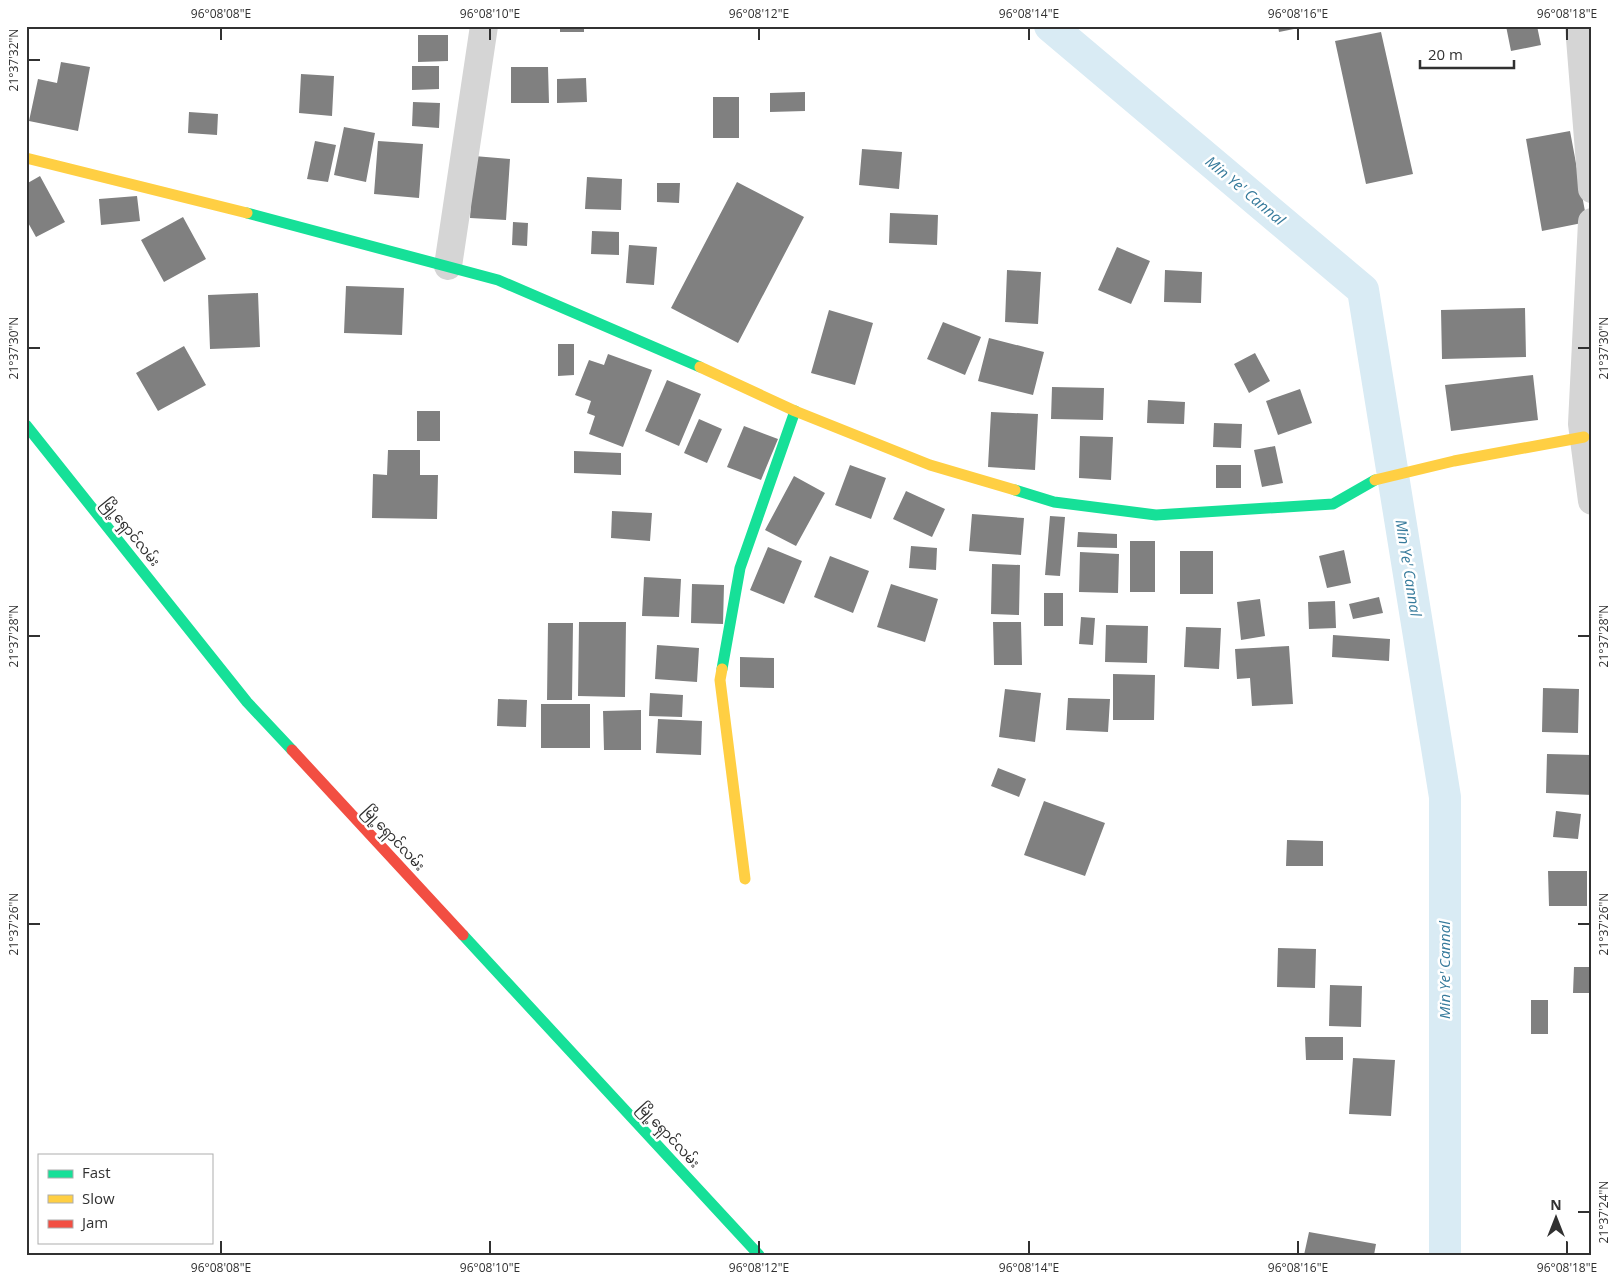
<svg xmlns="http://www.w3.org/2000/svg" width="1618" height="1281" viewBox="0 0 1618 1281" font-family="'Open Sans','Noto Sans Myanmar',sans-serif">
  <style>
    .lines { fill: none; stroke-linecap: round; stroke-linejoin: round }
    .canal { stroke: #d9ebf4; stroke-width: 32 }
    .building { fill: #808080 }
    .street { stroke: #d5d5d5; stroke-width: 28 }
    .fast { stroke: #16e098; stroke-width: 11 }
    .slow { stroke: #ffcf43; stroke-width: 11 }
    .jam { stroke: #f24e42; stroke-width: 11 }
    .ticks { fill: none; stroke: #313131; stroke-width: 2 }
    .labels { text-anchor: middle; stroke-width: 5; stroke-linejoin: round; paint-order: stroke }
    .street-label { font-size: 14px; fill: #313131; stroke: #fff }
    .water-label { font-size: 15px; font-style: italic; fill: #367a9b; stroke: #fff }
    .neatline { fill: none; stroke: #313131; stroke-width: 2 }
    .ticks-label { font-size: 12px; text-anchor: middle; fill: #313131 }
  </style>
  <rect width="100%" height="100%" fill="#fff"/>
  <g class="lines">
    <path class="canal" d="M 1050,26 L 1363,290 L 1445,797 L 1445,1255"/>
  </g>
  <path class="building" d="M 560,26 L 584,26 L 584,32 L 560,32 Z
    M 1278,26 L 1304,26 L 1304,27 L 1279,32 Z
    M 1506,26 L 1537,26 L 1541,45 L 1511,51 Z
    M 1381,32 L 1413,174 L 1366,184 L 1335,41 Z
    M 418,35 L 448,35 L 448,61 L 418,62 Z
    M 61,62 L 90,67 L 78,131 L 29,121 L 38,79 L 57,83 Z
    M 412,66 L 439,66 L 439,89 L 412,90 Z
    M 511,67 L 548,67 L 549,103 L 511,103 Z
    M 301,74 L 334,76 L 332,116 L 299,113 Z
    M 586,78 L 587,102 L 557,103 L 557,79 Z
    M 805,92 L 805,111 L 770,112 L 770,93 Z
    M 713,97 L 739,97 L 739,138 L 713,138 Z
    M 413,102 L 440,103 L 439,128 L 412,126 Z
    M 189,112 L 218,114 L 217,135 L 188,133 Z
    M 344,127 L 375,133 L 366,182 L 334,175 Z
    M 1570,131 L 1587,222 L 1542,231 L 1526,139 Z
    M 315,141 L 336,145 L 328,182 L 307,179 Z
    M 378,141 L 423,144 L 419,198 L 374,194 Z
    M 862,149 L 902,152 L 899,189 L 859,185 Z
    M 474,156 L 510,159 L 506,220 L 470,218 Z
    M 40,176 L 65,222 L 36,237 L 26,219 L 26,184 Z
    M 587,177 L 622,179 L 621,210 L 585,209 Z
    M 737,182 L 804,217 L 738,343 L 671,308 Z
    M 657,183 L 680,183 L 679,203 L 657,202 Z
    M 137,196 L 140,221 L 101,225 L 99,199 Z
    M 890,213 L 938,215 L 937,245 L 889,243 Z
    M 183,217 L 206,259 L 164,282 L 141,240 Z
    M 513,222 L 528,223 L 527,246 L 512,245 Z
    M 592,231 L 619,232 L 619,255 L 591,254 Z
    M 629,245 L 657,247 L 654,285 L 626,283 Z
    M 1117,247 L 1150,261 L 1131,304 L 1098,290 Z
    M 1007,270 L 1041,272 L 1038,324 L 1005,322 Z
    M 1165,270 L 1202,272 L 1201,303 L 1164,302 Z
    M 346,286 L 404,288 L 402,335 L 344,333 Z
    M 258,293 L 260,347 L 210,349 L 208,295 Z
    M 1525,308 L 1526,357 L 1442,359 L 1441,310 Z
    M 829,310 L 873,323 L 855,385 L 811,373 Z
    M 943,322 L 981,337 L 965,375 L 927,359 Z
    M 989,338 L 1044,352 L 1033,395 L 978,381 Z
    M 558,344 L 574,344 L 574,375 L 558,376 Z
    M 184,346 L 206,385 L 158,411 L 136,373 Z
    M 1255,353 L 1270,381 L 1249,393 L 1234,364 Z
    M 608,354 L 652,370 L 623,447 L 589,434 L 595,416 L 587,413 L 591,401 L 575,395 L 589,360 L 604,365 Z
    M 1533,375 L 1538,420 L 1451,431 L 1445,385 Z
    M 667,380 L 701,394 L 679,446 L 645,431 Z
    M 1052,387 L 1104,388 L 1103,420 L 1051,419 Z
    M 1300,389 L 1312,423 L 1278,435 L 1266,401 Z
    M 1148,400 L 1185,402 L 1184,424 L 1147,423 Z
    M 417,411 L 440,411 L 440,441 L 417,441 Z
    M 991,412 L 1038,414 L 1035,470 L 988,467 Z
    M 699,419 L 722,429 L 707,463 L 684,453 Z
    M 1214,423 L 1242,424 L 1241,448 L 1213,447 Z
    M 744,426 L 778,439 L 761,480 L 727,467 Z
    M 1080,436 L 1113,437 L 1111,480 L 1079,478 Z
    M 1275,446 L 1283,483 L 1262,487 L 1254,450 Z
    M 388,450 L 420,450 L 420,475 L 438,475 L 437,519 L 372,518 L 373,474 L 387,475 Z
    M 574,451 L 621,453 L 621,475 L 574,473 Z
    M 850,465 L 886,478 L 871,519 L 835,505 Z
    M 1216,465 L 1241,465 L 1241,488 L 1216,488 Z
    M 794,476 L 825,493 L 796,546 L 765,530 Z
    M 906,491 L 945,509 L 932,537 L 893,519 Z
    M 612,511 L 652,513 L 650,541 L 611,538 Z
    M 972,514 L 1024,518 L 1021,555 L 969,551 Z
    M 1050,516 L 1065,517 L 1060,576 L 1045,575 Z
    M 1078,532 L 1117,534 L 1117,548 L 1077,547 Z
    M 1130,541 L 1155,541 L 1155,592 L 1130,592 Z
    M 911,546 L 937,548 L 936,570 L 909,568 Z
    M 768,547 L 802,561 L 784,604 L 750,590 Z
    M 1344,550 L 1351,583 L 1327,588 L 1319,556 Z
    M 1180,551 L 1213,551 L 1213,594 L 1180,594 Z
    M 1080,552 L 1119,554 L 1118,593 L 1079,592 Z
    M 830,556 L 869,571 L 853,613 L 814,597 Z
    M 992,564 L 1020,565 L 1019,615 L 991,614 Z
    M 644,577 L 681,579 L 679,617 L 642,616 Z
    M 692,584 L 724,585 L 723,624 L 691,623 Z
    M 891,584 L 938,599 L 925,642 L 877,627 Z
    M 1044,593 L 1063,593 L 1063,626 L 1044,626 Z
    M 1379,597 L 1383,613 L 1353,619 L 1349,604 Z
    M 1260,599 L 1265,636 L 1241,640 L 1237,602 Z
    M 1335,601 L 1336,628 L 1309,629 L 1308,602 Z
    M 1081,617 L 1095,618 L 1093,645 L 1079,644 Z
    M 579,622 L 626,622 L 625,697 L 578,696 Z
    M 993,622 L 1021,622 L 1022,665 L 994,665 Z
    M 548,623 L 573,623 L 572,700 L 547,700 Z
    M 1106,625 L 1148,626 L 1147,663 L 1105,662 Z
    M 1186,627 L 1221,628 L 1219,669 L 1184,667 Z
    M 1333,635 L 1390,639 L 1389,661 L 1332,657 Z
    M 657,645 L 699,648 L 697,682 L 655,679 Z
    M 1289,646 L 1293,704 L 1252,706 L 1250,678 L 1237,679 L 1235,649 Z
    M 740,657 L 774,658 L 774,688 L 740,687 Z
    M 1113,674 L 1155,675 L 1154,720 L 1113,720 Z
    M 1543,688 L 1579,689 L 1578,733 L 1542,732 Z
    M 1005,689 L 1041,693 L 1035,742 L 999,737 Z
    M 650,693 L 683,695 L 682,717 L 649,716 Z
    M 1068,698 L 1110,699 L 1108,732 L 1066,730 Z
    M 498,699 L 527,700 L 526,727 L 497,726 Z
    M 541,704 L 590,704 L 590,748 L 541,748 Z
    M 641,710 L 641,750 L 604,750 L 603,711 Z
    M 658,719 L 702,721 L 701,755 L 656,753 Z
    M 1547,754 L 1592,755 L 1592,795 L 1546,793 Z
    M 998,768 L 1026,779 L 1019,797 L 991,786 Z
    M 1044,801 L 1105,823 L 1085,876 L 1024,855 Z
    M 1556,811 L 1581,814 L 1578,839 L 1553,837 Z
    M 1287,840 L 1323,841 L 1323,866 L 1286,866 Z
    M 1548,871 L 1587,871 L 1587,906 L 1549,906 Z
    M 1278,948 L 1316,949 L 1315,988 L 1277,987 Z
    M 1574,967 L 1592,967 L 1592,993 L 1573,993 Z
    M 1330,985 L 1362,986 L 1361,1027 L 1329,1026 Z
    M 1531,1000 L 1548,1000 L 1548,1034 L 1531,1034 Z
    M 1305,1037 L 1343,1037 L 1343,1060 L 1306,1060 Z
    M 1353,1058 L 1395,1060 L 1391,1116 L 1349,1114 Z
    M 1309,1232 L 1376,1244 L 1374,1255 L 1304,1255 Z"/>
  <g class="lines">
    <path class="street" d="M 1579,26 L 1592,189
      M 1592,222 L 1582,424 L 1592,501
      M 448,266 L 484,26"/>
    <path class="fast" d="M 247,213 L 498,280 L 700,367
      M 26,425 L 247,702 L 292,750
      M 1015,490 L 1054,502 L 1156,515 L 1333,504 L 1375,480
      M 722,669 L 740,568 L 795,411
      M 463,935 L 759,1255"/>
    <path class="slow" d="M 26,158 L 247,213
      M 700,367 L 795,411 L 930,465 L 1015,490
      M 1375,480 L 1454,461 L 1584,437
      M 722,669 L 720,680 L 745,879"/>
    <path class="jam" d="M 292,750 L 463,935"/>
  </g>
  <path class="ticks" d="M 221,28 L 221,40M 490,28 L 490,40M 759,28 L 759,40M 1029,28 L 1029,40M 1298,28 L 1298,40M 1567,28 L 1567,40M 28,60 L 40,60M 28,348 L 40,348M 1578,348 L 1590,348M 28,636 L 40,636M 1578,636 L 1590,636M 28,924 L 40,924M 1578,924 L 1590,924M 1578,1212 L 1590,1212M 221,1241 L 221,1254M 490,1241 L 490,1254M 759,1241 L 759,1254M 1029,1241 L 1029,1254M 1298,1241 L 1298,1254M 1567,1241 L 1567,1254"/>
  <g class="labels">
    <g class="street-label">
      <text transform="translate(131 532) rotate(51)" y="5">မြို့ရှောင်လမ်း</text>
      <text transform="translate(394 838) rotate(47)" y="5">မြို့ရှောင်လမ်း</text>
      <text transform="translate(669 1135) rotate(47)" y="5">မြို့ရှောင်လမ်း</text>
    </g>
    <g class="water-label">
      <text transform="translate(1245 191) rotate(40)" y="5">Min Ye' Cannal</text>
      <text transform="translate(1408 568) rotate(81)" y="5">Min Ye' Cannal</text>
      <text transform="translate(1445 970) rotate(-90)" y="5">Min Ye' Cannal</text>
    </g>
  </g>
  <rect width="1618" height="1281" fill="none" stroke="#ffffff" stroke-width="55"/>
  <rect x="38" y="1154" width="175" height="90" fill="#ffffff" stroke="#adadad"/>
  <rect x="48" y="1170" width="25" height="8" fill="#16e098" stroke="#adadad"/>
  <text x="82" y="1178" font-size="15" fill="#313131">Fast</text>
  <rect x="48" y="1195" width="25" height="8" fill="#ffcf43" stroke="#adadad"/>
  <text x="82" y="1204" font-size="15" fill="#313131">Slow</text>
  <rect x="48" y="1220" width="25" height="8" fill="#f24e42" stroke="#adadad"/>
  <text x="82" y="1228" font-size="15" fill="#313131">Jam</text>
  <g transform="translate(1556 1218)" stroke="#ffffff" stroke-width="4" paint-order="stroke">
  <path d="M0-4L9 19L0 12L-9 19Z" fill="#313131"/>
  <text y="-8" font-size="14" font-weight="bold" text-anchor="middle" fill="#313131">N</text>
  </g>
  <path d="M1420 60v8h94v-8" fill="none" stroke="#313131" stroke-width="2.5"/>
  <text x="1428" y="60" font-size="15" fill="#313131" stroke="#ffffff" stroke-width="4" paint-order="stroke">20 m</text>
  <rect x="28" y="28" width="1562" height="1226" class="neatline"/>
  <g class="ticks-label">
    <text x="221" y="18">96°08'08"E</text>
    <text x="490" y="18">96°08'10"E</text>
    <text x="759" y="18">96°08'12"E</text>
    <text x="1029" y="18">96°08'14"E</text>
    <text x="1298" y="18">96°08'16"E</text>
    <text x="1567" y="18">96°08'18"E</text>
    <text transform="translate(14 60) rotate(-90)" y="4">21°37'32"N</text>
    <text transform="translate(14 348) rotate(-90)" y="4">21°37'30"N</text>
    <text transform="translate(1604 348) rotate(-90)" y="4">21°37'30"N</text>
    <text transform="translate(14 636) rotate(-90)" y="4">21°37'28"N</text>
    <text transform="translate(1604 636) rotate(-90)" y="4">21°37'28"N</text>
    <text transform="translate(14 924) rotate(-90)" y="4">21°37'26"N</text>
    <text transform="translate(1604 924) rotate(-90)" y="4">21°37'26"N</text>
    <text transform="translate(1604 1212) rotate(-90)" y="4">21°37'24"N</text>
    <text x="221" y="1272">96°08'08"E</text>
    <text x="490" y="1272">96°08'10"E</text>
    <text x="759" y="1272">96°08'12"E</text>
    <text x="1029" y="1272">96°08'14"E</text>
    <text x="1298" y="1272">96°08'16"E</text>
    <text x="1567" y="1272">96°08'18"E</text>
  </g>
</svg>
